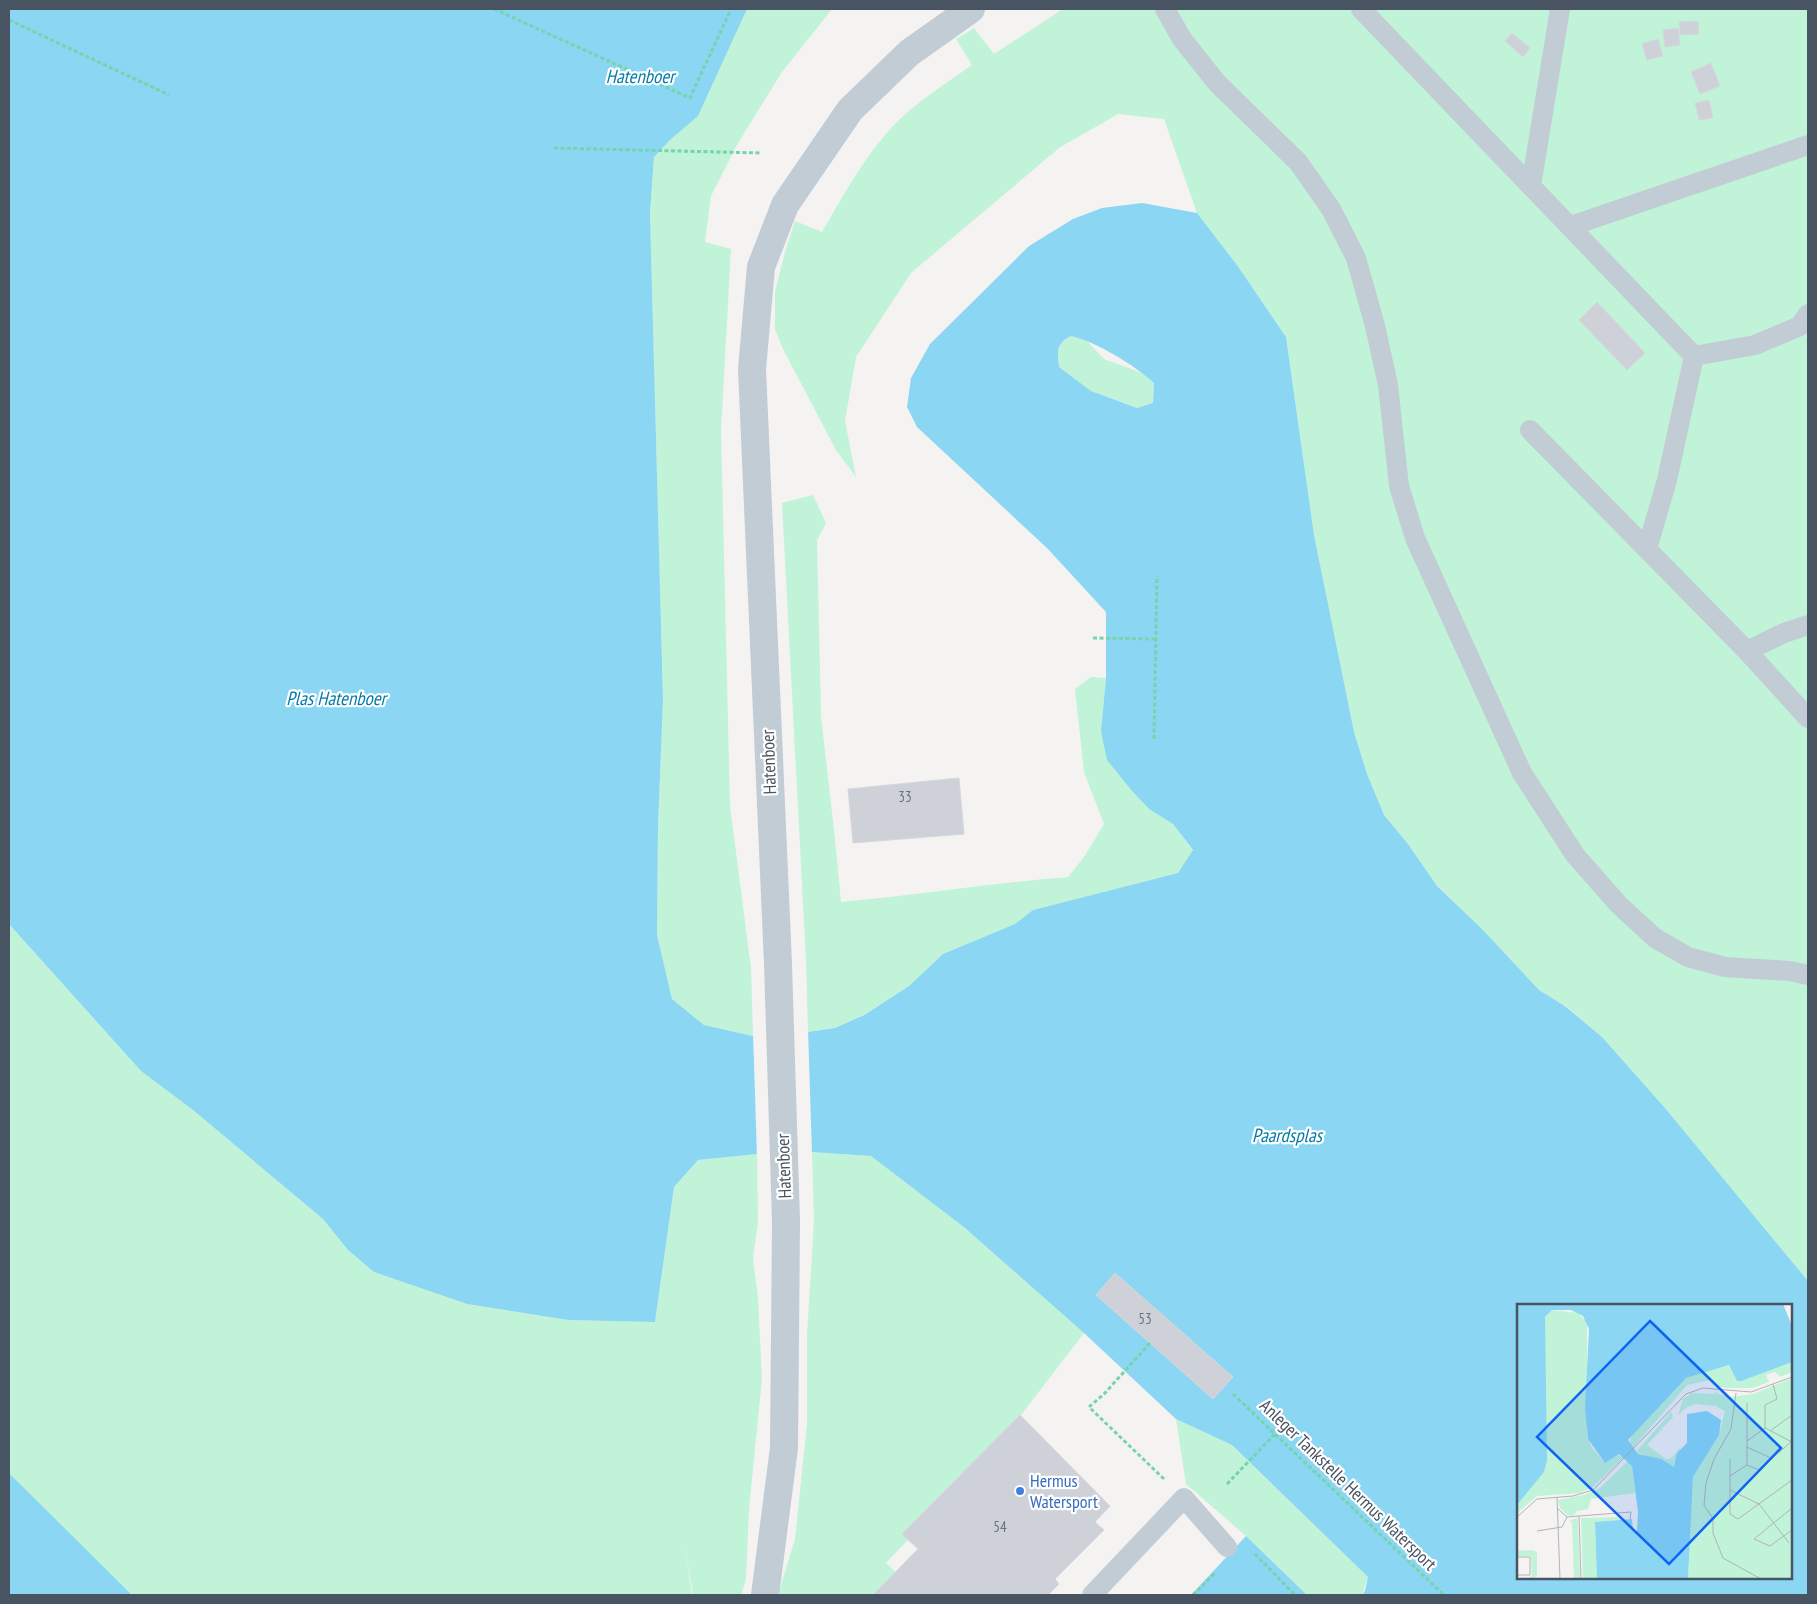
<svg xmlns="http://www.w3.org/2000/svg" width="1817" height="1604" viewBox="0 0 1817 1604" font-family="'PT Sans Narrow',sans-serif">
  <style>
    .green { fill: #c0f3d7 }
    .water { fill: #8ad6f3; fill-rule: evenodd }
    .pier { fill: #f5f2f2 }
    .building { fill: #ced1d7; stroke: #d6d8de }
    .lines { fill: none; stroke-linecap: round; stroke-linejoin: round }
    .path { stroke: #75d4ab; stroke-width: 3; stroke-dasharray: 4 2.5; stroke-linecap: butt }
    .service { stroke: #c2ccd4; stroke-width: 20 }
    .minor { stroke: #c2ccd4; stroke-width: 28 }
    .shop-dot { fill: #3f7fe0; stroke: #fff; stroke-width: 2 }
    .labels { text-anchor: middle; stroke-width: 4.5; stroke-linejoin: round; paint-order: stroke }
    .number-label { font-size: 15px; fill: #6a737e }
    .street-label { font-size: 18px; fill: #485461; stroke: #fff }
    .shop-label { font-size: 18px; fill: #366cbe; stroke: #fff; text-anchor: start }
    .water-label { font-size: 19px; font-style: italic; fill: #047ca9; stroke: #fff }
    .inset-road { fill: none; stroke: #b0b3b8; stroke-width: 1 }
    .view { fill: #0e64f2; fill-opacity: 0.15; stroke: #0e64f2; stroke-width: 2.5 }
    .inset-edge { fill: none; stroke: #485461; stroke-width: 2.5 }
  </style>
  <rect width="100%" height="100%" fill="#f5f2f2"/>
  <path class="green" d="M 747,9 L 832,9 L 782,72 L 738,143 L 711,196 L 705,242 L 731,249 L 721,430 L 730,806 L 751,968 L 753,1036 L 704,1025 L 672,999 L 657,935 L 658,826 L 663,700 L 650,213 L 654,157 L 670,140 L 698,116 Z
    M 1063,9 L 1808,9 L 1808,1281 L 1665,1108 L 1602,1037 L 1566,1006 L 1539,990 L 1482,929 L 1437,886 L 1408,844 L 1384,815 L 1367,774 L 1354,732 L 1314,535 L 1286,337 L 1237,265 L 1197,213 L 1164,119 L 1118,114 L 1059,148 L 911,273 L 856,357 L 845,421 L 856,477 L 836,450 L 783,349 L 775,329 L 775,292 L 785,252 L 795,221 L 822,232 C 843,196 864,157 893,126 C 916,102 945,84 972,65 L 956,39 L 974,28 L 994,54 Z
    M 1071,336 L 1085,339 L 1104,359 L 1145,374 L 1154,383 L 1153,403 L 1137,408 L 1091,391 L 1059,367 C 1057,352 1056,343 1071,336 Z
    M 813,495 L 826,523 L 817,540 L 821,716 L 835,839 L 841,902 C 917,895 992,883 1068,877 L 1084,857 L 1104,824 L 1084,772 L 1075,689 L 1091,677 L 1106,678 L 1101,731 L 1133,792 L 1149,809 L 1173,824 L 1193,851 L 1178,873 L 1033,910 L 1015,924 L 943,954 L 909,986 L 863,1015 L 835,1028 L 808,1032 L 806,960 L 782,503 Z
    M 9,924 L 141,1071 L 193,1110 L 323,1219 L 348,1250 L 374,1272 L 467,1304 L 568,1320 L 655,1322 L 674,1187 L 698,1160 L 757,1154 L 758,1222 L 753,1258 L 758,1299 L 762,1379 L 749,1509 L 746,1579 L 741,1595 L 693,1595 L 685,1546 L 692,1595 L 132,1595 L 9,1473 Z
    M 812,1152 L 871,1156 L 965,1228 L 1084,1333 L 998,1445 L 886,1563 L 904,1580 L 890,1595 L 778,1595 L 795,1539 L 807,1424 L 807,1335 L 814,1221 Z
    M 1176,1419 L 1232,1445 L 1368,1577 L 1362,1595 L 1307,1595 L 1246,1536 L 1186,1484 Z"/>
  <path class="water" d="M 9,9 L 747,9 L 698,116 L 670,140 L 654,157 L 650,213 L 663,700 L 658,826 L 657,935 L 672,999 L 704,1025 L 753,1036 L 808,1032 L 835,1028 L 864,1015 L 909,986 L 943,954 L 1015,924 L 1033,910 L 1178,873 L 1193,850 L 1173,824 L 1149,809 L 1133,792 L 1107,760 L 1101,731 L 1106,678 L 1106,612 L 1047,548 L 917,427 L 907,407 L 911,378 L 930,344 L 1029,246 L 1073,219 L 1102,208 L 1142,203 L 1197,213 L 1237,265 L 1286,337 L 1314,535 L 1354,732 L 1367,774 L 1384,815 L 1408,844 L 1437,886 L 1482,929 L 1539,990 L 1565,1006 L 1602,1037 L 1665,1108 L 1808,1281 L 1808,1595 L 1362,1595 L 1365,1591 L 1368,1577 L 1232,1445 L 1176,1419 L 1084,1333 L 965,1228 L 871,1156 L 812,1152 L 757,1154 L 698,1160 L 674,1187 L 655,1322 L 568,1320 L 467,1304 L 374,1272 L 348,1250 L 323,1219 L 193,1110 L 141,1071 L 9,924 ZM 1071,336 C 1095,341 1136,366 1154,383 L 1153,403 L 1137,408 L 1091,391 L 1059,367 C 1057,352 1056,343 1071,336 ZM 1518,1305 L 1791,1305 L 1791,1578 L 1518,1578 Z
    M 9,1473 L 132,1595 L 9,1595 Z
    M 1246,1536 L 1307,1595 L 1191,1595 Z"/>
  <path class="pier" d="M 808,1029 L 812,1154 L 757,1157 L 753,1033 Z"/>
  <path class="building" d="M 1698,21 L 1699,34 L 1680,35 L 1679,22 Z
    M 1678,28 L 1680,45 L 1665,47 L 1663,30 Z
    M 1512,33 L 1530,48 L 1523,57 L 1505,41 Z
    M 1658,39 L 1663,56 L 1647,60 L 1642,44 Z
    M 1711,63 L 1720,86 L 1700,94 L 1691,72 Z
    M 1709,100 L 1713,118 L 1699,120 L 1695,103 Z
    M 1597,302 L 1645,353 L 1627,370 L 1579,320 Z
    M 959,778 L 964,834 L 853,843 L 848,789 Z
    M 1115,1273 L 1233,1377 L 1213,1399 L 1096,1295 Z
    M 1020,1415 L 1110,1506 L 1095,1522 L 1104,1530 L 1055,1579 L 1059,1584 L 1048,1595 L 873,1595 L 918,1549 L 902,1534 Z"/>
  <g class="lines">
    <path class="path" d="M 494,9 L 690,98 L 731,9
      M 9,20 L 169,95
      M 554,148 L 761,153
      M 1093,638 L 1156,639
      M 1154,739 L 1157,576
      M 1150,1343 L 1104,1394 L 1089,1407 L 1164,1479
      M 1233,1394 L 1444,1595
      M 1227,1484 L 1275,1434
      M 1255,1554 L 1295,1595
      M 1193,1595 L 1215,1573"/>
    <path class="service" d="M 1165,9 L 1182,39 L 1217,83 L 1298,162 L 1331,209 L 1356,258 L 1375,326 L 1388,385 L 1399,486 L 1415,538 L 1522,773 L 1575,855 L 1619,905 L 1655,938 L 1688,957 L 1725,967 L 1790,971 L 1808,975
      M 1361,9 L 1694,356 L 1755,345 L 1800,326 L 1808,314
      M 1531,186 L 1560,9
      M 1571,226 L 1808,145
      M 1530,430 L 1747,651 L 1808,718
      M 1647,549 L 1667,480 L 1694,356
      M 1747,651 L 1784,633 L 1808,625
      M 1092,1595 L 1184,1498 L 1227,1547"/>
    <path class="minor" d="M 765,1595 L 784,1448 L 786,1222 L 778,964 L 752,369 L 761,267 L 785,205 L 850,110 L 909,53 L 971,9"/>
  </g>
  <circle class="shop-dot" cx="1020" cy="1491" r="5"/>
  <g class="labels">
    <g class="number-label">
      <text x="905" y="802">33</text>
      <text x="1145" y="1324">53</text>
      <text x="1000" y="1532">54</text>
    </g>
    <g class="street-label">
      <text transform="translate(769 762) rotate(-92)" y="6">Hatenboer</text>
      <text transform="translate(784 1166) rotate(-92)" y="6">Hatenboer</text>
      <text transform="translate(1348 1485) rotate(44)" y="6">Anleger Tankstelle Hermus Watersport</text>
    </g>
    <g class="shop-label">
      <text x="1030" y="1487">Hermus<tspan x="1030" dy="21">Watersport</tspan></text>
    </g>
    <g class="water-label">
      <text x="640" y="83">Hatenboer</text>
      <text x="336" y="705">Plas Hatenboer</text>
      <text x="1287" y="1142">Paardsplas</text>
    </g>
  </g>
  <g transform="translate(1517 1304)">
    <rect width="275" height="275" fill="#f5f2f2"/>
    <path d="M 35,6 L 61,9 L 70,18 L 70,132 L 75,144 L 87,158 L 98,150 L 107,153 L 76,183 L 63,189 L 20,192 L 0,209 L 0,201 L 27,168 L 30,157 L 26,31 L 28,13 ZM 275,58 L 275,68 L 263,73 L 258,68 L 249,71 L 252,78 L 235,84 L 209,84 L 196,81 L 194,76 L 170,81 L 115,145 L 112,140 L 115,131 L 169,74 L 212,61 L 220,77 ZM 275,74 L 275,275 L 171,275 L 176,173 L 202,131 L 208,107 L 199,102 L 179,100 L 170,103 L 161,111 L 166,95 L 175,89 L 198,90 L 199,87 L 201,90 L 215,93 L 236,90 ZM 154,108 L 156,113 L 130,141 L 149,155 L 155,154 L 164,142 L 157,163 L 119,148 ZM 111,157 L 115,162 L 118,189 L 74,195 L 71,205 L 60,207 L 56,212 L 50,211 L 43,204 L 41,196 L 67,191 L 83,184 ZM 102,213 L 104,216 L 78,218 L 80,275 L 66,275 L 64,214 ZM 59,214 L 61,216 L 63,275 L 57,275 L 55,218 L 52,217 ZM 14,246 L 20,248 L 20,272 L 15,275 L 7,275 L 15,273 L 14,252 L 0,252 L 0,247 Z" fill="#c0f3d7"/>
    <path d="M 0,0 L 266,0 L 275,22 L 275,58 L 224,77 L 220,77 L 212,61 L 169,74 L 111,136 L 121,150 L 144,155 L 157,163 L 160,149 L 170,139 L 170,110 L 190,107 L 204,116 L 202,131 L 176,173 L 171,275 L 80,275 L 78,218 L 115,215 L 116,226 L 120,228 L 121,208 L 115,162 L 102,150 L 88,159 L 71,135 L 68,104 L 72,25 L 66,12 L 54,6 L 35,6 L 28,13 L 30,157 L 27,168 L 0,201 Z" fill="#8ad6f3"/>
    <path class="inset-road" d="M 256,80 L 260,95 L 248,101 L 248,124 L 275,138M 219,89 L 214,125 L 197,155 L 189,179 L 187,201 L 196,215 L 196,229 L 206,254 L 244,275M 230,99 L 230,161 L 242,166 L 275,137M 253,127 L 275,111M 230,137 L 248,124M 230,143 L 256,155M 213,155 L 213,210 L 221,215 L 275,176M 213,172 L 230,161M 213,186 L 242,200 L 272,239M 40,193 L 43,275M 275,204 L 237,235 L 253,242 L 275,226M 62,212 L 114,208 L 113,215M 0,213 L 20,195 L 56,192 L 76,186 L 169,90 L 186,84 L 234,88 L 275,73M 50,213 L 62,212 L 64,275M 20,227 L 45,223 L 50,213 L 41,205M 0,253 L 13,253 L 13,271 L 0,271M 18,275 L 36,275"/>
    <path class="view" d="M 133,17 L 264,144 L 152,260 L 20,133 Z"/>
    <rect width="275" height="275" class="inset-edge"/>
  </g>
  <rect width="1817" height="1604" fill="none" stroke="#485461" stroke-width="20"/>
</svg>
